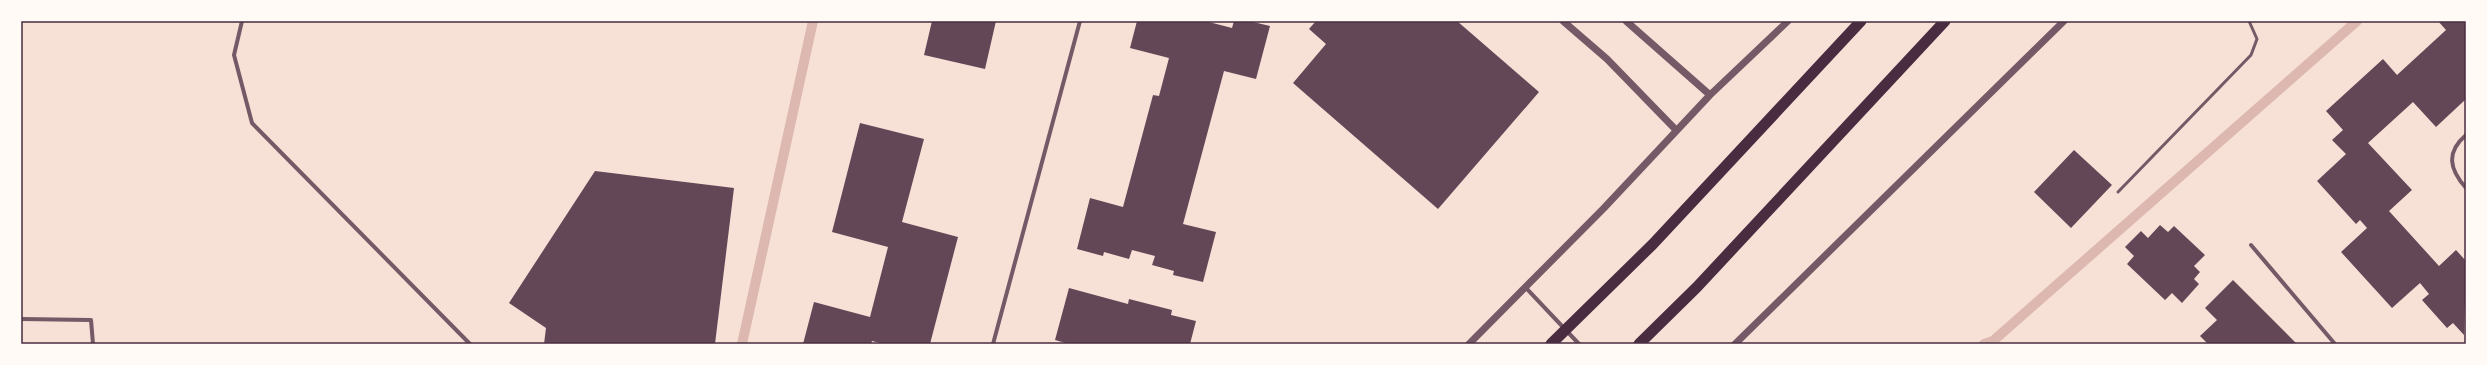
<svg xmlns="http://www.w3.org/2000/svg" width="2487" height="365" viewBox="0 0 2487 365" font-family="Arial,sans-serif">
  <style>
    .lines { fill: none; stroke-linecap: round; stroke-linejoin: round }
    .stream { stroke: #dcb8b0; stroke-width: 10 }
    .building { fill: #644757 }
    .service { stroke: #755966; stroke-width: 3 }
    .minor { stroke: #755966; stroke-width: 4 }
    .tertiary { stroke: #755966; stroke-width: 7 }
    .trunk { stroke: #4a2c40; stroke-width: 11 }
    .neatline { fill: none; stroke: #4a2c40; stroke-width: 1.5 }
  </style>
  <rect width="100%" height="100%" fill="#f7e1d7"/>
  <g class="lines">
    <path class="stream" d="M 742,344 L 813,21
      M 1984,344 L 1993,341 L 2357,21"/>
  </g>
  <path class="building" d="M 932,21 L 996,21 L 985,69 L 924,55 Z
    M 1137,21 L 1205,21 L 1232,28 L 1234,21 L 1249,21 L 1270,26 L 1256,79 L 1224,71 L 1183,224 L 1216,232 L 1203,282 L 1173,275 L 1174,271 L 1152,265 L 1155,256 L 1132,250 L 1129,259 L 1104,252 L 1103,256 L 1077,249 L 1090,198 L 1123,207 L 1153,95 L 1159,96 L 1169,58 L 1130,48 Z
    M 1316,21 L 1457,21 L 1539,92 L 1438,209 L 1293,83 L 1326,44 L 1309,29 Z
    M 2438,21 L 2466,21 L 2466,99 L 2436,127 L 2413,102 L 2368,143 L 2412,190 L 2389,211 L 2439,266 L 2456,250 L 2466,261 L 2464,335 L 2453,323 L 2447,328 L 2422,300 L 2429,294 L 2420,283 L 2392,308 L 2341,252 L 2367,228 L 2360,220 L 2356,224 L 2317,181 L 2346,154 L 2332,140 L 2343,130 L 2326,111 L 2383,59 L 2397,75 L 2446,30 Z
    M 860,123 L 924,139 L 902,222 L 958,237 L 930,344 L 884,344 L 872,341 L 871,344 L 803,344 L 814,302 L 870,317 L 888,247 L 832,232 Z
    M 2074,150 L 2112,185 L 2071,228 L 2034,192 Z
    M 595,171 L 734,188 L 715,344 L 544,344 L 546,328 L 509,303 Z
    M 2160,225 L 2168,232 L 2174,226 L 2205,255 L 2194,266 L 2200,272 L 2194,279 L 2199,284 L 2182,303 L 2172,293 L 2165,300 L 2127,264 L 2134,256 L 2125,247 L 2141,231 L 2148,238 Z
    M 2233,280 L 2297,344 L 2208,344 L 2200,336 L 2217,320 L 2205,308 Z
    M 1069,288 L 1128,304 L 1129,299 L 1172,310 L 1171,315 L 1196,321 L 1190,344 L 1069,344 L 1055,340 Z"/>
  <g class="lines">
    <path class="service" d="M 2118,192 L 2251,55 L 2257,39 L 2249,21"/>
    <path class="minor" d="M 242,21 L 234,55 L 252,123 L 470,344
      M 2466,135 C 2446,152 2449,169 2466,188
      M 2251,245 L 2335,344
      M 1525,287 L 1579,344
      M 21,319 L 91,320 L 93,344
      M 993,344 L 1080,21"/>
    <path class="tertiary" d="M 1563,21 L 1607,59 L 1676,130
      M 1626,21 L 1710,95
      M 1469,344 L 1604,208 L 1710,95 L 1788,21
      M 1735,344 L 2064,21"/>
    <path class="trunk" d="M 1551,344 L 1653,244 L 1861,21
      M 1639,344 L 1697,287 L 1945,21"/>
  </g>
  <rect width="2487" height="365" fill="none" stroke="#fffaf5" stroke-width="44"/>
  <rect x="22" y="22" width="2443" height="321" class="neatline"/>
</svg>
